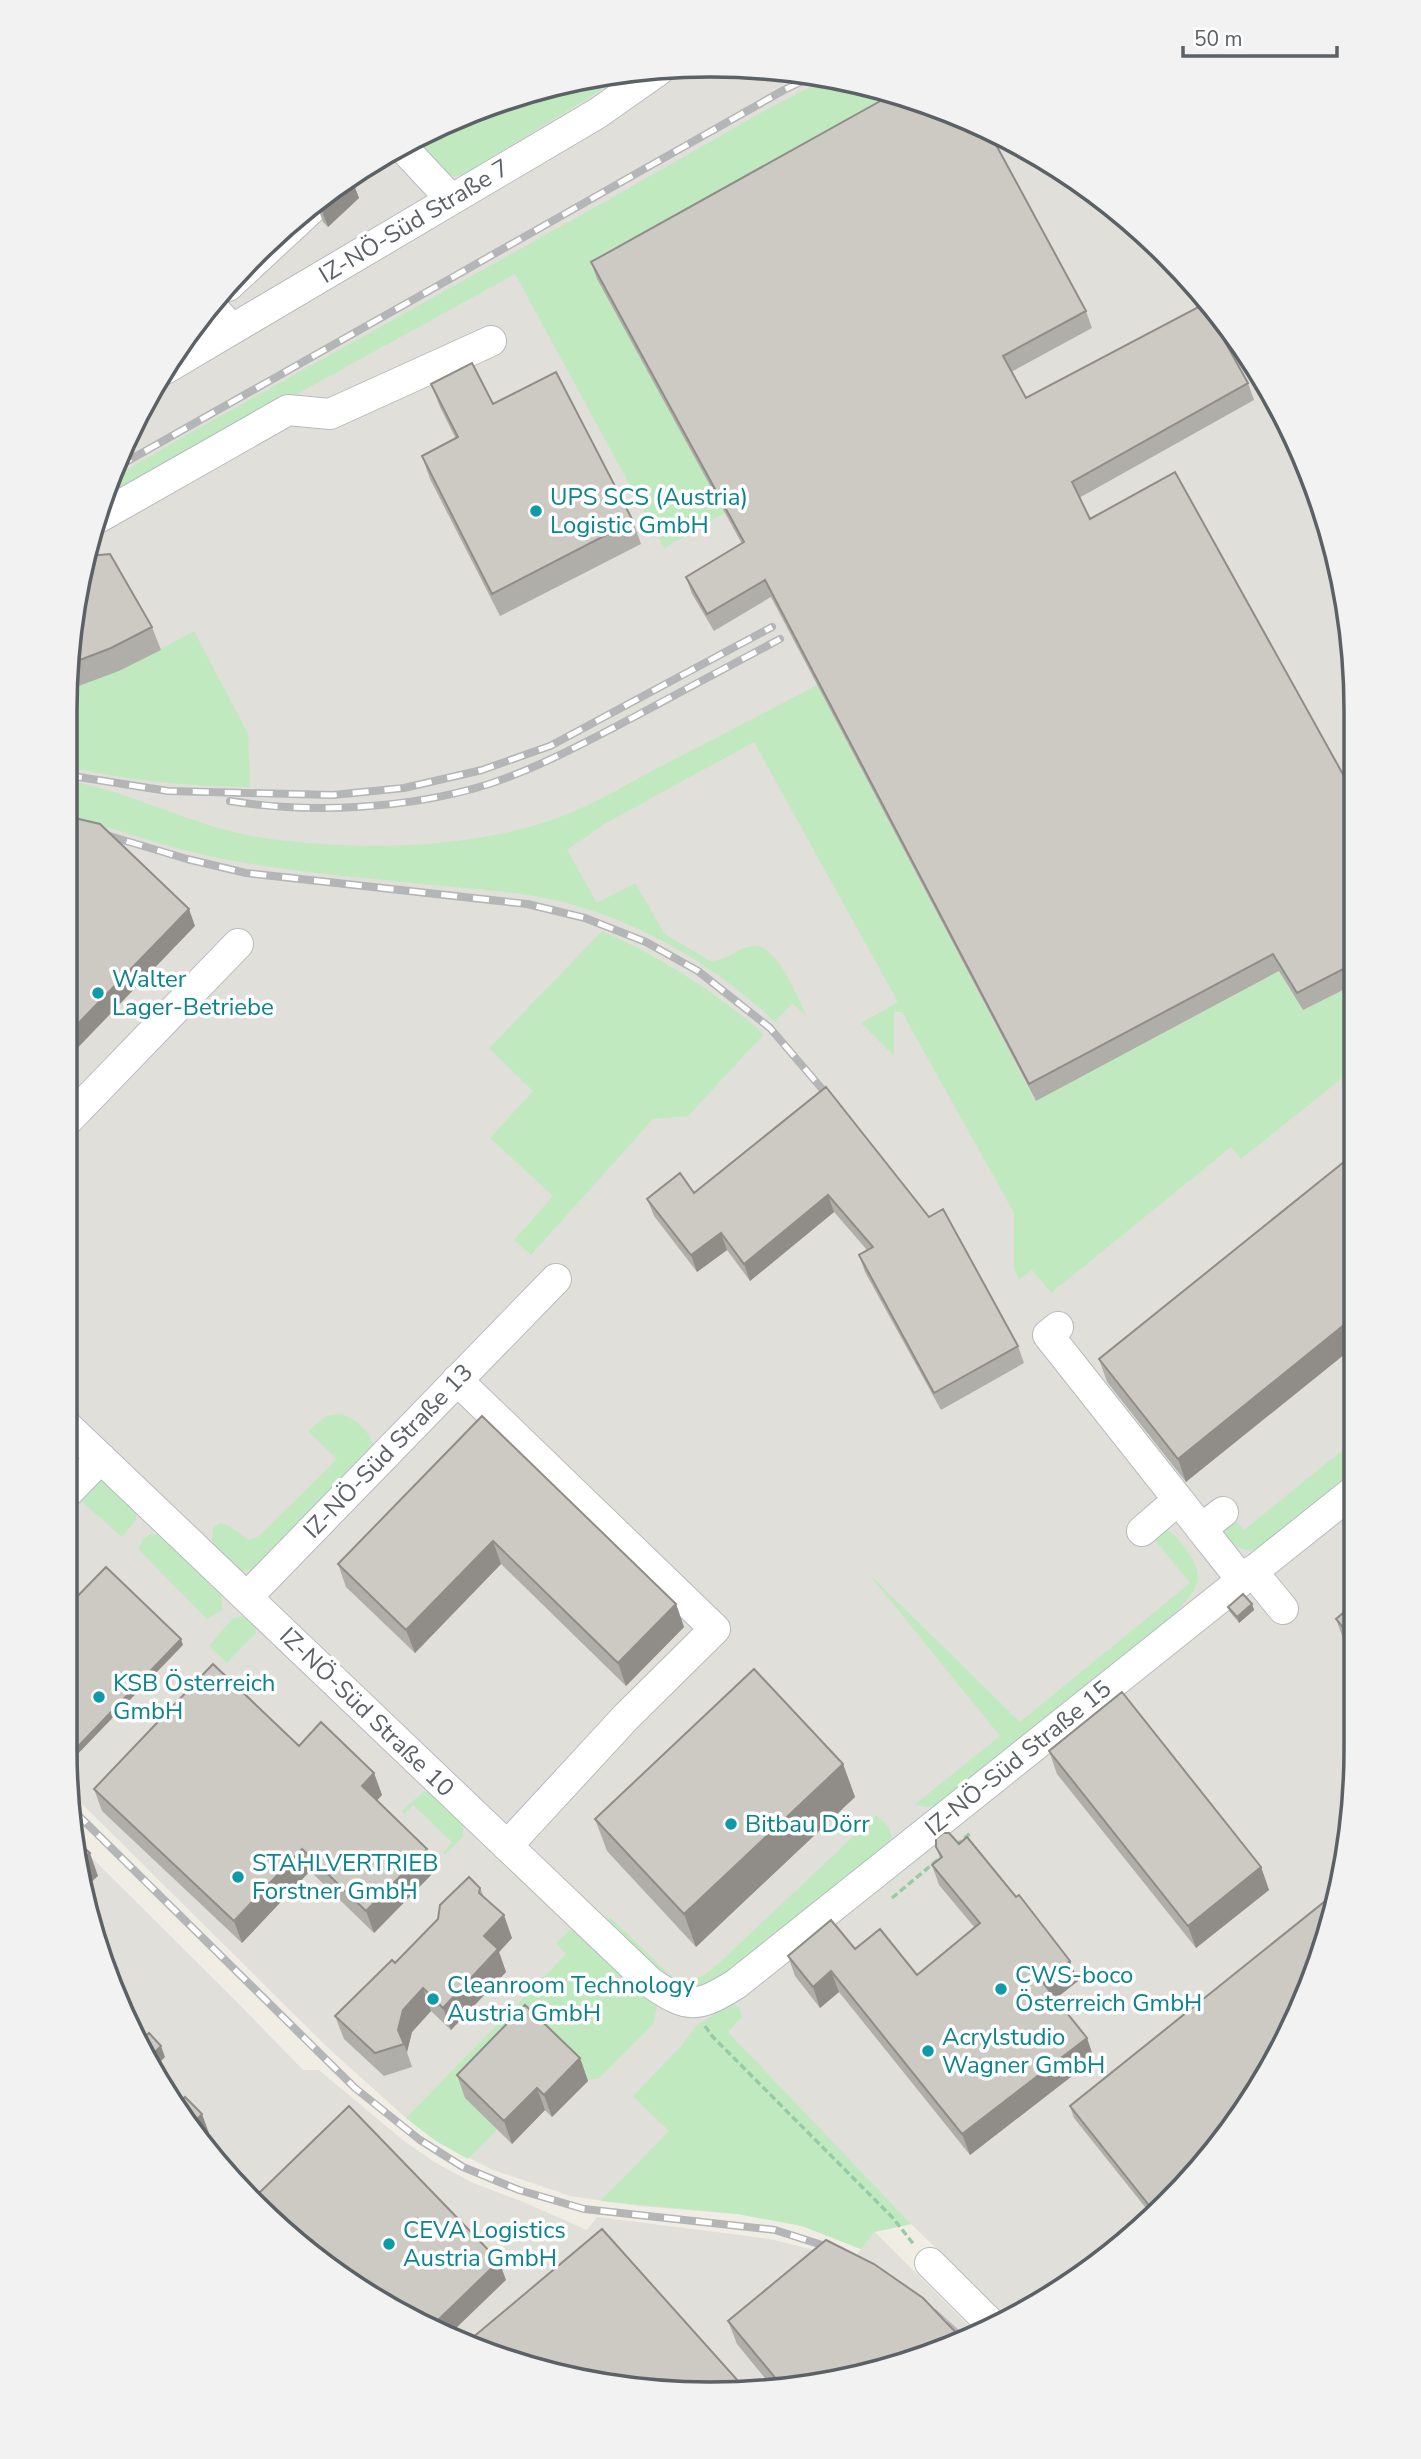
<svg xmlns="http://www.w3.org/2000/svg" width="1421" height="2459" viewBox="0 0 1421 2459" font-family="'Nunito Sans',sans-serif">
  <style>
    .industrial { fill: #e1dfd9 }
    .green { fill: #c1e9bf }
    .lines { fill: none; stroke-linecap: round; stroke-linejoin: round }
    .minor-casing { stroke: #b7bbbf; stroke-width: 32 }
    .path { stroke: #98cba5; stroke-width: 3.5; stroke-dasharray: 7 3.5; stroke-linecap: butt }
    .minor { stroke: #fff; stroke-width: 30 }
    .rail-casing { stroke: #b4b5b6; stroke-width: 8 }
    .rail { stroke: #fff; stroke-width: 5; stroke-dasharray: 16; stroke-linecap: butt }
    .wall { fill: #b0aea9 }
    .shaded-wall { fill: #908d89 }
    .building { fill: #cdcac4; stroke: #908d89; stroke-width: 2 }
    .culture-dot { fill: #0f9aa8; stroke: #fff; stroke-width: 2.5 }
    .labels { text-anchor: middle; stroke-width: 7; stroke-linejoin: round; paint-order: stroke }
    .street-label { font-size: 24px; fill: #5c6166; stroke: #fff }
    .culture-label { font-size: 24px; fill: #0d838f; stroke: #fff; text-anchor: start }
    .rim { fill: none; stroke: #5c6166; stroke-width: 3.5 }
  </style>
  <rect width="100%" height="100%" fill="#f0ede5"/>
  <path class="industrial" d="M 710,65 L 836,77 L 957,114 L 1069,173 L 1167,254 L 1270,387 L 1322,503 L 1355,668 L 1355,1791 L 1322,1956 L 1248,2107 L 1104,2261 L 1007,2317 L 911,2224 L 875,2232 L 977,2334 L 957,2345 L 752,2393 L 543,2372 L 351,2285 L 198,2141 L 99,1956 L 81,1847 L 237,2002 L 303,2070 L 319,2070 L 404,2141 L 436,2163 L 473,2183 L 521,2201 L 587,2230 L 597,2217 L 732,2234 L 770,2239 L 810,2249 L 850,2265 L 861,2249 L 802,2226 L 738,2214 L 639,2206 L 570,2196 L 493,2170 L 436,2141 L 406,2118 L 327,2047 L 72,1794 L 65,1748 L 66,668 L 99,503 L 173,352 L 254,254 L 351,174 L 463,114 L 584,77 Z"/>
  <path class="green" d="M 617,74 L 601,90 L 464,174 C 440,182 435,166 421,149 C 433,135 464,115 481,109 C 495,103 510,104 523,96 L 584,77 Z
    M 830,77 L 899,96 L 597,279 L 725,513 L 664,548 L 515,274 L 99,503 L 110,480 L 181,438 L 615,196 L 771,107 Z
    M 194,631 L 248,734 L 250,787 C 186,786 129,781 66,766 L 66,688 L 119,671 Z
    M 817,685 L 1035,1101 L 1279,971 L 1303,1010 L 1355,984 L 1355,1068 L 1241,1159 L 1231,1147 L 1051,1293 L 1032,1270 L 1019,1280 L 1014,1268 L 1014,1213 L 902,1012 L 894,1012 L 894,1056 L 861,1023 L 898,1002 L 754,742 L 606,823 L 567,850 L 597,903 L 635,883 L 665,934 L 710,961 C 727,961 736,949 752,946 C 776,941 797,998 807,1016 L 792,1003 L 775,1022 C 714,964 633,917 550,899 C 509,890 466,889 424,884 C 361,878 297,872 234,861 C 177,851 122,831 66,815 L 66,780 C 134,792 195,828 264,838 C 362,852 486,850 577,810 C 605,798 631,782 657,768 C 711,741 764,713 817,685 Z
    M 602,931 C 662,957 715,992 764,1034 L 688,1116 L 653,1119 L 531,1255 L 514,1240 L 553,1196 L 490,1138 L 533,1091 L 489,1048 Z
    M 340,1414 C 355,1418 369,1430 373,1445 L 367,1454 L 256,1569 C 232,1575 227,1561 212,1544 L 213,1528 L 220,1523 C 231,1524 239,1535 250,1540 L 259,1536 L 337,1459 L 308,1431 L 326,1416 Z
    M 1355,1440 L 1355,1471 L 1257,1550 C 1241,1552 1229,1545 1223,1529 L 1234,1519 L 1244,1530 Z
    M 100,1479 L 136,1511 L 136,1520 L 122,1537 L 81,1501 L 94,1483 Z
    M 1166,1529 C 1176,1536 1182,1543 1189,1554 C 1209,1583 1191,1594 1172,1617 L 940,1804 L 928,1807 L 914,1805 L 1000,1736 L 868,1573 L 1020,1722 L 1190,1583 L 1154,1539 Z
    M 151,1534 L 161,1534 L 221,1590 L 222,1610 L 207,1619 L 138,1549 L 143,1539 Z
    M 247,1616 L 254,1621 L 256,1633 L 227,1663 L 209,1646 L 233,1618 Z
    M 423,1792 L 432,1792 L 463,1822 L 463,1837 L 445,1855 L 443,1853 L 452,1842 L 413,1805 L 404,1814 L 402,1811 Z
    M 876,1815 L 888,1826 L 892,1836 L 886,1845 L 723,1976 C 713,1982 704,1987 692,1987 C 661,1987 627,1942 607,1921 L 610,1917 L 672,1977 C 693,1985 700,1978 717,1965 Z
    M 572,1928 L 657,2007 L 653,2024 L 599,2078 L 588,2080 L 533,2027 L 465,2097 L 497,2130 L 468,2159 L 436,2141 L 406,2118 L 566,1954 L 556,1943 Z
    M 732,2003 L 740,2009 L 742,2017 L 728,2032 L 911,2224 L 874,2232 L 861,2249 L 802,2226 L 738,2214 L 600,2201 L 669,2131 L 633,2096 L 681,2046 L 697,2025 Z"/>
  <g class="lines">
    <defs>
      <path id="minor" d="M 408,153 L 451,199
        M 228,286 L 326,195
        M 211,306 L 232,329
        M 165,369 L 598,113 L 659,70
        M 96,519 L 288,410 L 330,414 L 491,341
        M 66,1122 L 238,944
        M 1058,1327 L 1048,1335 L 1241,1579
        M 457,1380 L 715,1629 L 626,1717 L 507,1846
        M 65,1424 L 651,1983 C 689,2009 697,2008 736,1984 L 1355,1490
        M 65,1495 L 101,1458
        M 1201,1529 L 1223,1512
        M 1142,1531 L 1178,1500
        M 1252,1571 L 1283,1609
        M 247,1597 L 556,1279
        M 930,2263 L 992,2325"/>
    </defs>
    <use href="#minor" class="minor-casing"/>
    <path class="path" d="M 698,66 L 706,72 L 718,65
      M 956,1845 L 972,1832
      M 892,1898 L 941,1857
      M 705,2026 L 712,2036 L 893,2218 L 915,2246"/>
    <use href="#minor" class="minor"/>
    <defs>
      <path id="rail" d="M 117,467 L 784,90 L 815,75
        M 66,775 L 168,791 L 333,795 L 404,788 L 482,770 L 550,746 L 772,627
        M 230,801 C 311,814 410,809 489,784 C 540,767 586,742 634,717 C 682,691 731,665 780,639
        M 96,832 L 187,859 L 246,873 L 527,904 L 585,918 L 646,942 L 698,971 L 770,1028 L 835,1104
        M 75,1812 L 355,2088 L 420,2140 L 463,2167 L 519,2190 L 584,2209 L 775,2230 L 841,2251
        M 934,2313 L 965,2341"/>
    </defs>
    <use href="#rail" class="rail-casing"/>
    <use href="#rail" class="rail"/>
  </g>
  <path class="wall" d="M 350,175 L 359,198 L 328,227 L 323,222 L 316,203 Z
    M 591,262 L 1086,311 L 1092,328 L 1011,372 L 1026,398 L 1248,383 L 1254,400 L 1079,498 L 1090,519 L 1355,796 L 1355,984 L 1303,1010 L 1279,971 L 1036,1101 L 771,597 L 714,631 L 692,594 L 686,577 L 742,544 L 597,279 Z
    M 431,384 L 493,404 L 633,521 L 641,544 L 500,616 L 430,479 L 422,456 L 456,439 L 440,407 Z
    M 88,556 L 152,627 L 161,650 L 119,671 L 76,687 L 66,688 L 66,668 Z
    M 826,1087 L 1018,1346 L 1024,1363 L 941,1410 L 865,1272 L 859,1255 L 867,1250 L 834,1212 L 750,1281 L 727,1250 L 697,1272 L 654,1216 L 647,1199 L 694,1193 Z
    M 1355,1153 L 1186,1482 L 1107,1382 L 1099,1359 Z
    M 482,1416 L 676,1604 L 684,1627 L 626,1686 L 501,1564 L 415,1653 L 346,1587 L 338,1564 Z
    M 1355,1603 L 1355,1654 L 1344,1641 L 1336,1619 Z
    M 1252,1604 L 1254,1610 L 1239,1623 L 1230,1612 L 1228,1607 Z
    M 299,1746 L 374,1773 L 382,1795 L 377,1800 L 427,1849 L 435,1871 L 374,1933 L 310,1871 L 242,1943 L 102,1811 L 94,1789 Z
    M 1049,1751 L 1261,1867 L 1269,1890 L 1196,1948 L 1057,1774 Z
    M 843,1764 L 855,1797 L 696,1947 L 607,1851 L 595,1819 Z
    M 959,1844 L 1016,1897 L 1070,1961 L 1078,1981 L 1055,1999 L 1087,2038 L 1094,2059 L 970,2155 L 839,1992 L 820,2008 L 795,1976 L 788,1956 L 855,1949 L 917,1975 L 975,1928 L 939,1885 L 932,1865 L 940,1858 L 936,1847 Z
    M 480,1888 L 484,1897 L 512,1938 L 499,1952 L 506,1972 L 451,2030 L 431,2011 L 412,2032 L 407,2052 L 412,2067 L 384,2076 L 344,2039 L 335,2016 Z
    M 580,2058 L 588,2081 L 552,2117 L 545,2110 L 512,2144 L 465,2098 L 457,2075 Z
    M 1070,2106 L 1248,2107 L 1149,2212 L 1074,2118 Z
    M 728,2321 L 957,2345 L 773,2388 L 737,2344 Z"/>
  <path class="shaded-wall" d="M 350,175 L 359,198 L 328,227 L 318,201 Z
    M 189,909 L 195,926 L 66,1060 L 66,1036 Z
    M 828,1195 L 834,1212 L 750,1281 L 744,1264 Z
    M 721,1233 L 727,1250 L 697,1272 L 691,1255 Z
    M 1355,1316 L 1355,1346 L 1186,1482 L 1178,1459 Z
    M 65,1515 L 73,1535 L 65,1544 Z
    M 493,1541 L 501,1564 L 415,1653 L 406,1630 Z
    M 676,1604 L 684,1627 L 626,1686 L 618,1663 Z
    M 1252,1604 L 1254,1610 L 1239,1623 L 1237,1617 Z
    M 181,1639 L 183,1645 L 70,1762 L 68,1757 Z
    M 843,1764 L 855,1797 L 696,1947 L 684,1914 Z
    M 374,1773 L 382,1795 L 370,1808 L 362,1786 Z
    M 302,1849 L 310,1871 L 242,1943 L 234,1921 Z
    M 427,1849 L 435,1871 L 374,1933 L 366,1911 Z
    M 90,1853 L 98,1876 L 87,1886 L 83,1859 Z
    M 1261,1867 L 1269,1890 L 1196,1948 L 1188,1926 Z
    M 504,1915 L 512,1938 L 499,1952 L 506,1972 L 451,2030 L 443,2008 L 484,1936 Z
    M 1070,1961 L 1078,1981 L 1050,2003 L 1043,1983 Z
    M 831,1971 L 839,1992 L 820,2008 L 813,1987 Z
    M 423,1988 L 431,2011 L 412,2032 L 407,2052 L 398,2030 L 403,2010 Z
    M 1087,2038 L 1094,2059 L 970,2155 L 962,2134 Z
    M 161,2046 L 165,2057 L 157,2065 L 152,2055 Z
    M 580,2058 L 588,2081 L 552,2117 L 544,2095 Z
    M 537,2088 L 545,2110 L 512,2144 L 504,2121 Z
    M 202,2114 L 209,2133 L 199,2143 L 191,2126 Z
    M 499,2261 L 506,2280 L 453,2331 L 435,2323 Z"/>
  <path class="building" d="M 893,94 L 957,114 L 988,130 L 1086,311 L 1003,356 L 1026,398 L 1204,304 L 1248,383 L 1072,482 L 1090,519 L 1175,472 L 1355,796 L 1355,963 L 1297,993 L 1273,954 L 1029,1084 L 765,580 L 707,614 L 686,577 L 744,542 L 591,262 Z
    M 472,363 L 493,404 L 556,372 L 633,521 L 492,594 L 422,456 L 458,437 L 431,384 Z
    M 110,554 L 152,627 L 111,648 L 67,665 L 88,556 Z
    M 66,816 L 100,824 L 189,909 L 66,1036 Z
    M 826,1087 L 929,1217 L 943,1209 L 1018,1346 L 934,1393 L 859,1255 L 873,1247 L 828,1195 L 744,1264 L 721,1233 L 691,1255 L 647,1199 L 680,1173 L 694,1193 Z
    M 1355,1153 L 1355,1316 L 1178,1459 L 1099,1359 Z
    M 482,1416 L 676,1604 L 618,1663 L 493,1541 L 406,1630 L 338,1564 Z
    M 106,1567 L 181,1639 L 68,1757 L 66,1754 L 65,1748 L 65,1609 Z
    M 1243,1594 L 1252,1604 L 1237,1617 L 1228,1607 Z
    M 1355,1603 L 1355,1642 L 1336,1619 Z
    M 213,1664 L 299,1746 L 321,1722 L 374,1773 L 362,1786 L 427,1849 L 366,1911 L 302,1849 L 234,1921 L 94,1789 Z
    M 754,1669 L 843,1764 L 684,1914 L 595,1819 Z
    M 1122,1692 L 1261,1867 L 1188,1926 L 1049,1751 Z
    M 943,1833 L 949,1833 L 959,1844 L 967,1837 L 1016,1897 L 1019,1895 L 1070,1961 L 1043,1983 L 1087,2038 L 962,2134 L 831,1971 L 813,1987 L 788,1956 L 831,1920 L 855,1949 L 880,1929 L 917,1975 L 980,1923 L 932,1865 L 942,1857 L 936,1847 L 936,1839 Z
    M 80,1844 L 90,1853 L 83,1859 Z
    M 469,1877 L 480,1888 L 479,1893 L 504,1915 L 484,1936 L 498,1949 L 443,2008 L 423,1988 L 403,2010 L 398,2030 L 404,2044 L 375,2053 L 335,2016 L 392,1960 L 395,1963 L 438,1919 L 440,1905 Z
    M 1334,1894 L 1322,1956 L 1248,2107 L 1152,2209 L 1070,2106 Z
    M 525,2005 L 580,2058 L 544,2095 L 537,2088 L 504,2121 L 457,2075 Z
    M 149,2033 L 161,2046 L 152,2055 L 143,2038 Z
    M 185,2097 L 202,2114 L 191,2126 L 258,2194 L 349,2106 L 499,2261 L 435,2323 L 351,2285 L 198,2141 L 178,2104 Z
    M 602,2229 L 748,2392 L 543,2372 L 471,2339 Z
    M 826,2240 L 874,2264 L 923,2298 L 964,2341 L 957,2345 L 782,2386 L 728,2321 Z"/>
  <g class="culture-dot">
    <circle cx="536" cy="511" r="7"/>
    <circle cx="98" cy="993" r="7"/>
    <circle cx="99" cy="1697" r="7"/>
    <circle cx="731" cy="1824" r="7"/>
    <circle cx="238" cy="1877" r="7"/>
    <circle cx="1001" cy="1989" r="7"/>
    <circle cx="433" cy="1999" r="7"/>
    <circle cx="928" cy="2051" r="7"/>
    <circle cx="389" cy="2244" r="7"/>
  </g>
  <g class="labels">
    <g class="street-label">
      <text transform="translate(414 221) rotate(-31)" y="8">IZ-NÖ-Süd Straße 7</text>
      <text transform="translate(388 1451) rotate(-46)" y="8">IZ-NÖ-Süd Straße 13</text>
      <text transform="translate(367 1712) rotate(44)" y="8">IZ-NÖ-Süd Straße 10</text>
      <text transform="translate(1018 1758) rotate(-39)" y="8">IZ-NÖ-Süd Straße 15</text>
    </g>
    <g class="culture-label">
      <text x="550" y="505">UPS SCS (Austria)<tspan x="550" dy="28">Logistic GmbH</tspan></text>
      <text x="112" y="987">Walter<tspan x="112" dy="28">Lager-Betriebe</tspan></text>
      <text x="113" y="1691">KSB Österreich<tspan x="113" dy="28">GmbH</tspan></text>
      <text x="745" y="1832">Bitbau Dörr</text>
      <text x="252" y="1871">STAHLVERTRIEB<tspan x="252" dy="28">Forstner GmbH</tspan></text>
      <text x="1015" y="1983">CWS-boco<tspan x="1015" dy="28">Österreich GmbH</tspan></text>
      <text x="447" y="1993">Cleanroom Technology<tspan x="447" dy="28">Austria GmbH</tspan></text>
      <text x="942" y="2045">Acrylstudio<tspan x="942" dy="28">Wagner GmbH</tspan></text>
      <text x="403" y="2238">CEVA Logistics<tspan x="403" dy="28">Austria GmbH</tspan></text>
    </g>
  </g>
  <path d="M0 0H1421V2459H0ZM710 77H711A633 633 0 0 1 1344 710V1749A633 633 0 0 1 711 2382H710A633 633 0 0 1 77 1749V710A633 633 0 0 1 710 77Z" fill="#f2f2f3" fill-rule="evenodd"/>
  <path class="rim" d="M710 77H711A633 633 0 0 1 1344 710V1749A633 633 0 0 1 711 2382H710A633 633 0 0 1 77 1749V710A633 633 0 0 1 710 77Z"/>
  <path d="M1183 46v10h154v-10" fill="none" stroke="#5c6166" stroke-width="3.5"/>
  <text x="1194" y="46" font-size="21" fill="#5c6166" stroke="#ffffff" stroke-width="5" paint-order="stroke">50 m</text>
</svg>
